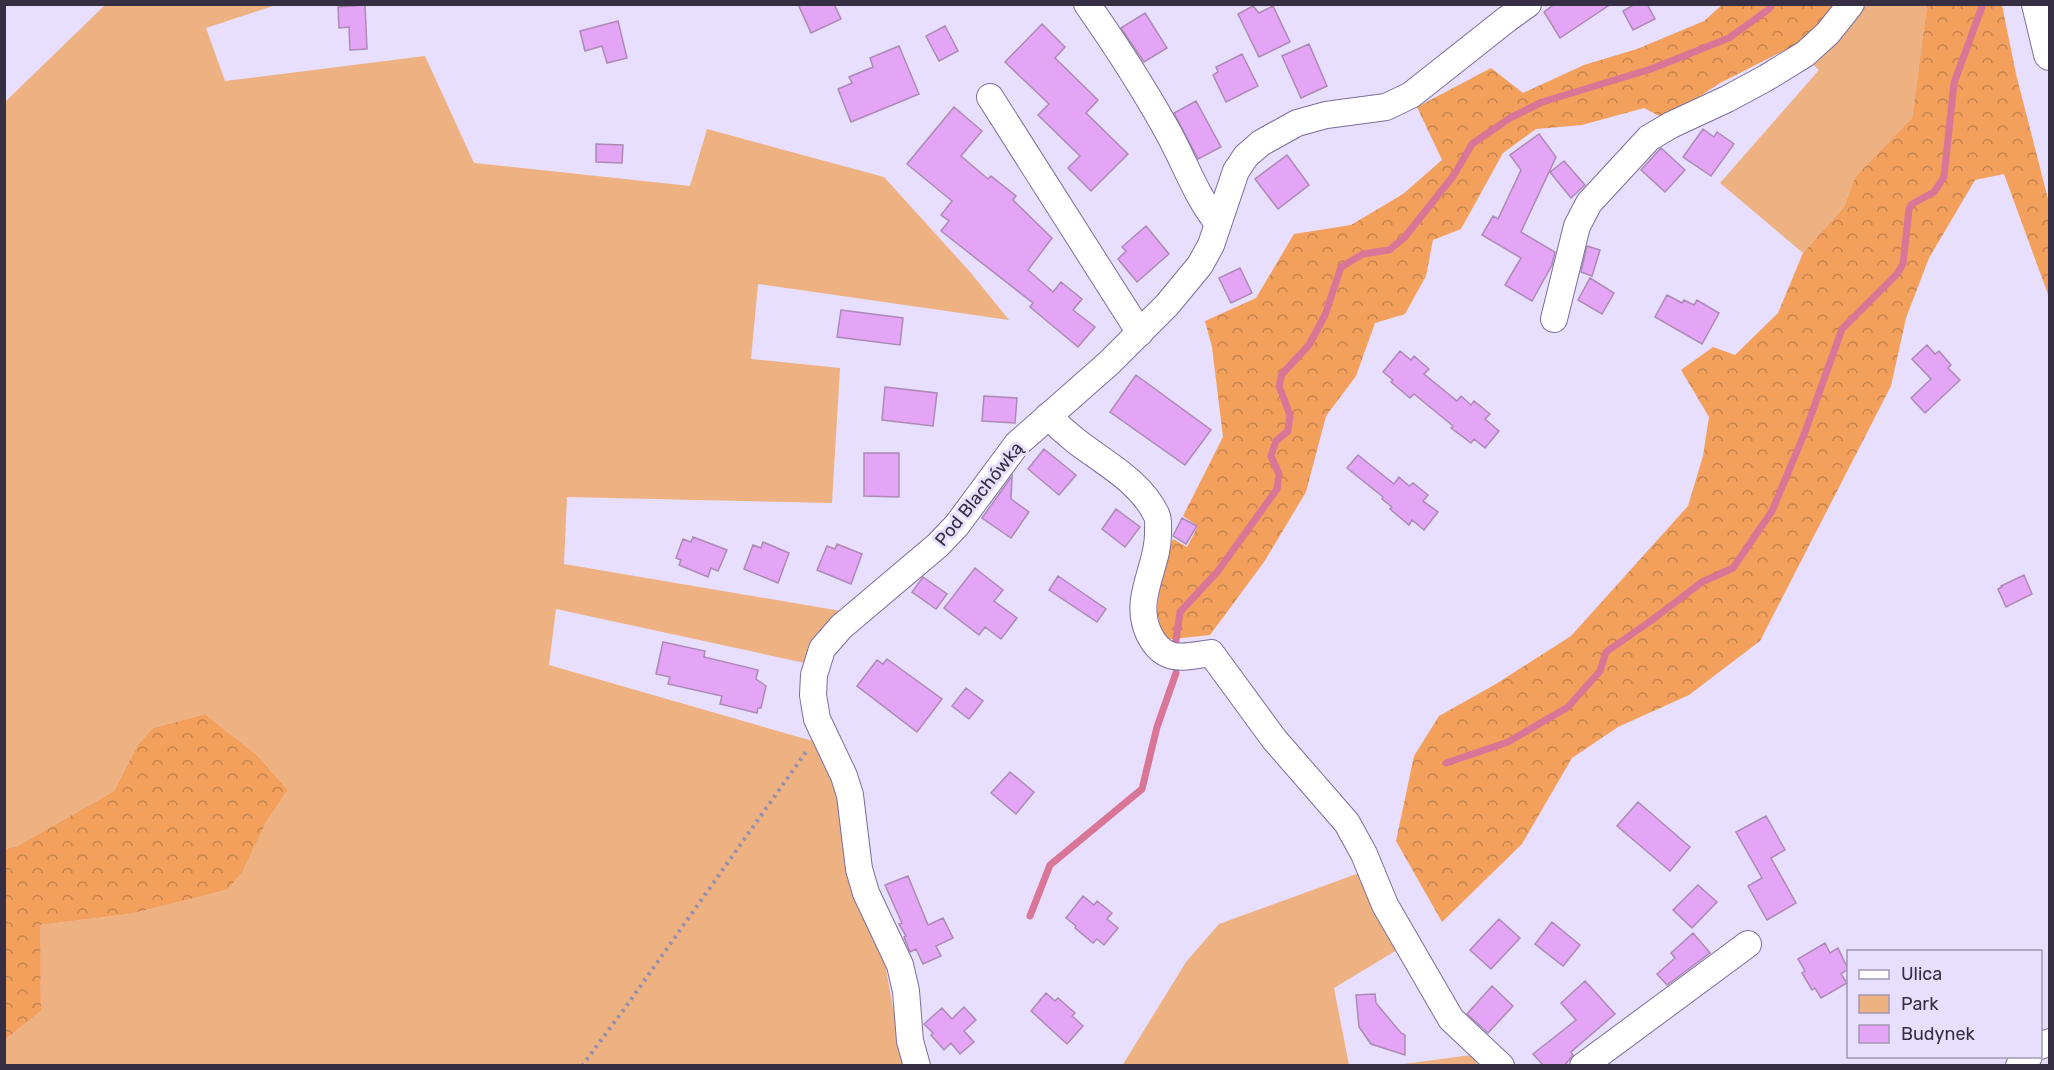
<svg xmlns="http://www.w3.org/2000/svg" width="2054" height="1070" viewBox="0 0 2054 1070" font-family="Rubik,sans-serif">
  <style>
    .green { fill: #eeb282 }
    .forest { fill: url(#forest-crowns) }
    .lines { fill: none; stroke-linecap: round; stroke-linejoin: round }
    .stream { stroke: #d97698; stroke-width: 7 }
    .building { fill: #e5a5f6; stroke: #ac8ab5; stroke-width: 1.5 }
    .minor-casing { stroke: #7c6d9c; stroke-width: 28 }
    .tertiary-casing { stroke: #7c6d9c; stroke-width: 34 }
    .path { stroke: #9990ab; stroke-width: 4; stroke-dasharray: 3 4.5; stroke-linecap: butt }
    .minor { stroke: #fff; stroke-width: 26 }
    .tertiary { stroke: #fff; stroke-width: 32 }
    .labels { text-anchor: middle; stroke-width: 6; stroke-linejoin: round; paint-order: stroke }
    .street-label { font-size: 18px; fill: #362f43; stroke: #e8defe }
  </style>
  <defs>
    <pattern id="forest-crowns" width="20" height="18" patternUnits="userSpaceOnUse" patternTransform="scale(1.5)"><rect width="20" height="18" fill="#f2a05c"/><path d="M2 6a3 3 0 1 1 6 0M12 15a3 3 0 1 1 6 0" fill="none" stroke="#c5834e"/></pattern>
  </defs>
  <rect width="100%" height="100%" fill="#e8defe"/>
  <path class="green" d="M 105,5 L 276,5 L 206,28 L 225,81 L 425,56 L 474,163 L 690,186 L 707,129 L 884,177 L 971,273 L 1009,320 L 758,284 L 751,359 L 840,368 L 832,503 L 567,497 L 564,564 L 841,611 L 819,632 L 805,663 L 556,609 L 549,665 L 816,742 L 839,790 L 885,963 L 903,1065 L 5,1065 L 5,1040 L 41,1011 L 39,925 L 130,914 L 227,890 L 265,824 L 288,790 L 257,755 L 205,714 L 153,728 L 138,744 L 114,791 L 17,846 L 5,849 L 5,102 Z
    M 1841,5 L 1927,5 L 1912,118 L 1855,177 L 1844,207 L 1803,253 L 1720,183 L 1819,70 L 1808,59 Z
    M 1359,873 L 1397,950 L 1334,988 L 1349,1065 L 1122,1066 L 1186,962 L 1219,924 Z
    M 1471,1055 L 1478,1065 L 1389,1066 Z"/>
  <path class="forest" d="M 1722,5 L 1841,5 L 1799,43 L 1720,83 L 1665,119 L 1644,108 L 1582,125 L 1536,129 L 1503,153 L 1461,229 L 1433,240 L 1426,276 L 1405,314 L 1375,323 L 1356,376 L 1326,416 L 1306,492 L 1264,562 L 1210,635 L 1164,640 L 1157,613 L 1163,558 L 1173,539 L 1187,547 L 1198,526 L 1183,516 L 1223,437 L 1212,347 L 1205,321 L 1256,298 L 1294,234 L 1351,225 L 1403,194 L 1442,160 L 1417,107 L 1491,68 L 1523,93 L 1584,65 L 1637,49 L 1704,21 Z
    M 1927,5 L 2002,5 L 2016,74 L 2049,203 L 2049,297 L 2004,174 L 1975,180 L 1929,258 L 1906,318 L 1891,386 L 1760,641 L 1689,695 L 1618,727 L 1572,758 L 1522,844 L 1442,922 L 1396,841 L 1414,756 L 1439,716 L 1496,684 L 1571,636 L 1688,506 L 1703,456 L 1709,417 L 1681,370 L 1713,347 L 1735,355 L 1778,313 L 1803,253 L 1844,207 L 1855,177 L 1912,118 Z
    M 205,714 L 257,755 L 288,790 L 265,824 L 242,872 L 227,890 L 130,914 L 40,925 L 41,1011 L 5,1040 L 5,849 L 17,846 L 114,791 L 138,744 L 153,728 Z"/>
  <g class="lines">
    <path class="stream" d="M 1175,647 L 1180,612 L 1218,571 L 1277,489 L 1279,474 L 1271,456 L 1276,441 L 1288,431 L 1290,415 L 1279,386 L 1282,374 L 1309,345 L 1325,315 L 1341,267 L 1363,254 L 1389,250 L 1404,238 L 1454,175 L 1472,144 L 1510,118 L 1542,102 L 1651,69 L 1729,38 L 1769,9 L 1772,4
      M 1446,763 L 1508,742 L 1568,707 L 1600,671 L 1606,652 L 1652,620 L 1702,582 L 1733,568 L 1772,511 L 1805,432 L 1842,329 L 1897,274 L 1903,264 L 1909,209 L 1912,204 L 1934,192 L 1944,177 L 1954,83 L 1983,4
      M 1030,916 L 1050,865 L 1142,789 L 1157,727 L 1176,673"/>
  </g>
  <path class="building" d="M 798,4 L 834,4 L 841,19 L 811,33 Z
    M 1555,4 L 1611,4 L 1560,38 L 1544,12 Z
    M 1635,4 L 1647,4 L 1655,19 L 1633,30 L 1623,11 Z
    M 365,5 L 367,49 L 350,50 L 349,27 L 339,28 L 338,7 Z
    M 1253,6 L 1259,13 L 1273,6 L 1290,42 L 1259,57 L 1238,14 Z
    M 1145,13 L 1167,48 L 1144,62 L 1121,28 Z
    M 618,21 L 627,58 L 607,63 L 602,46 L 585,51 L 580,31 Z
    M 1042,24 L 1065,47 L 1055,58 L 1098,100 L 1086,113 L 1128,154 L 1091,191 L 1068,168 L 1080,156 L 1038,115 L 1049,104 L 1005,62 Z
    M 945,26 L 958,51 L 939,61 L 926,36 Z
    M 1309,44 L 1327,86 L 1301,98 L 1282,56 Z
    M 899,46 L 919,94 L 851,122 L 838,89 L 852,83 L 849,77 L 873,67 L 870,58 Z
    M 1242,54 L 1258,86 L 1226,102 L 1213,75 L 1218,72 L 1216,67 Z
    M 1196,101 L 1221,147 L 1198,159 L 1174,113 Z
    M 954,107 L 982,131 L 961,156 L 988,179 L 991,176 L 1016,196 L 1013,200 L 1052,238 L 1028,270 L 1053,292 L 1061,282 L 1082,299 L 1073,310 L 1095,327 L 1078,347 L 1030,307 L 1033,303 L 941,231 L 949,221 L 941,215 L 952,201 L 907,164 Z
    M 1703,129 L 1714,137 L 1717,132 L 1734,144 L 1711,176 L 1683,157 Z
    M 1539,134 L 1556,157 L 1521,232 L 1555,252 L 1552,265 L 1532,301 L 1505,285 L 1521,258 L 1482,235 L 1493,216 L 1498,219 L 1521,170 L 1510,155 Z
    M 596,144 L 623,145 L 622,163 L 596,162 Z
    M 1661,148 L 1685,170 L 1665,192 L 1641,170 Z
    M 1287,155 L 1309,185 L 1278,209 L 1255,179 Z
    M 1564,161 L 1585,185 L 1571,198 L 1550,172 Z
    M 1146,226 L 1169,254 L 1137,282 L 1118,259 L 1126,251 L 1122,247 Z
    M 1587,246 L 1600,250 L 1592,276 L 1581,272 Z
    M 1240,268 L 1252,293 L 1231,303 L 1219,278 Z
    M 1590,278 L 1614,293 L 1602,314 L 1578,300 Z
    M 1667,295 L 1682,303 L 1684,300 L 1694,305 L 1697,300 L 1719,313 L 1702,344 L 1655,317 Z
    M 841,310 L 903,318 L 900,345 L 837,337 Z
    M 1927,345 L 1935,354 L 1939,351 L 1951,365 L 1948,368 L 1960,380 L 1925,413 L 1911,398 L 1931,379 L 1912,359 Z
    M 1400,351 L 1411,360 L 1414,356 L 1429,369 L 1424,374 L 1457,401 L 1461,396 L 1471,405 L 1474,401 L 1490,414 L 1485,419 L 1499,431 L 1485,448 L 1474,439 L 1471,443 L 1451,428 L 1453,426 L 1414,394 L 1410,398 L 1391,382 L 1393,380 L 1383,372 Z
    M 1136,375 L 1211,430 L 1185,465 L 1110,412 Z
    M 885,387 L 937,393 L 933,426 L 882,420 Z
    M 984,396 L 1017,398 L 1015,423 L 982,421 Z
    M 1044,449 L 1076,475 L 1059,495 L 1028,469 Z
    M 864,453 L 899,453 L 899,497 L 864,496 Z
    M 1358,455 L 1394,484 L 1399,477 L 1409,486 L 1413,483 L 1428,495 L 1423,501 L 1438,512 L 1424,530 L 1412,520 L 1409,525 L 1390,509 L 1392,507 L 1382,499 L 1383,497 L 1347,468 Z
    M 1012,476 L 1011,499 L 1029,512 L 1011,538 L 982,518 Z
    M 1116,509 L 1140,527 L 1125,547 L 1102,529 Z
    M 1182,518 L 1197,526 L 1186,544 L 1173,536 Z
    M 693,537 L 727,550 L 718,571 L 711,568 L 708,577 L 679,565 L 681,560 L 676,558 L 683,539 L 691,542 Z
    M 763,542 L 789,553 L 778,583 L 744,569 L 753,545 L 761,548 Z
    M 837,544 L 862,554 L 851,584 L 817,570 L 827,546 L 835,549 Z
    M 975,568 L 1003,590 L 994,601 L 1017,618 L 1001,639 L 985,627 L 979,635 L 944,608 Z
    M 2024,575 L 2032,594 L 2006,607 L 1998,589 L 2002,587 L 2001,586 Z
    M 1058,576 L 1106,609 L 1097,622 L 1049,590 Z
    M 923,577 L 947,594 L 936,609 L 912,592 Z
    M 663,642 L 705,651 L 704,657 L 758,670 L 756,679 L 766,686 L 761,708 L 758,708 L 757,713 L 720,704 L 722,696 L 668,684 L 670,677 L 656,674 Z
    M 887,659 L 942,699 L 917,732 L 857,686 L 877,660 L 883,664 Z
    M 966,688 L 983,701 L 969,719 L 952,706 Z
    M 1010,772 L 1034,792 L 1016,814 L 991,793 Z
    M 1638,802 L 1690,847 L 1670,871 L 1617,826 Z
    M 1766,816 L 1785,850 L 1771,858 L 1796,903 L 1767,920 L 1748,886 L 1762,878 L 1736,832 Z
    M 908,876 L 928,925 L 943,918 L 953,938 L 936,946 L 941,956 L 923,964 L 916,949 L 910,952 L 904,937 L 906,936 L 899,924 L 902,923 L 885,885 Z
    M 1698,885 L 1717,902 L 1692,928 L 1673,910 Z
    M 1083,896 L 1094,905 L 1097,901 L 1112,913 L 1107,919 L 1118,928 L 1104,945 L 1097,939 L 1093,943 L 1075,928 L 1076,926 L 1066,918 Z
    M 1499,919 L 1520,938 L 1491,969 L 1470,950 Z
    M 1552,922 L 1580,945 L 1563,966 L 1535,944 Z
    M 1693,933 L 1710,953 L 1667,985 L 1657,974 L 1675,958 L 1671,953 Z
    M 1825,943 L 1830,953 L 1838,948 L 1848,969 L 1841,974 L 1847,983 L 1821,998 L 1815,988 L 1812,990 L 1802,973 L 1805,971 L 1798,959 Z
    M 1585,981 L 1615,1014 L 1571,1052 L 1573,1055 L 1565,1065 L 1543,1065 L 1533,1054 L 1576,1020 L 1561,1003 Z
    M 1492,986 L 1513,1006 L 1488,1033 L 1467,1014 Z
    M 1046,993 L 1055,1001 L 1058,998 L 1075,1013 L 1072,1016 L 1083,1026 L 1067,1044 L 1031,1011 Z
    M 1375,994 L 1376,1003 L 1401,1033 L 1405,1035 L 1405,1055 L 1371,1044 L 1359,1027 L 1356,995 Z
    M 964,1007 L 976,1020 L 964,1031 L 974,1042 L 960,1054 L 951,1043 L 944,1050 L 931,1035 L 933,1033 L 924,1024 L 942,1008 L 952,1019 Z"/>
  <g class="lines">
    <defs>
      <path id="minor" d="M 1087,4 C 1115,44 1141,84 1164,125 C 1183,157 1194,193 1217,222
        M 990,97 L 1140,333
        M 1554,319 L 1577,226 L 1589,203 L 1649,138 L 1671,125 L 1727,99 L 1766,78 L 1805,54 L 1828,33 L 1851,4
        M 1048,416 C 1057,425 1066,433 1076,441 C 1103,462 1140,481 1156,514 C 1159,519 1158,526 1158,532 C 1159,567 1132,598 1149,634 C 1164,664 1183,657 1211,653 L 1274,739 L 1347,823 L 1364,854 L 1385,905 L 1451,1019 L 1501,1066
        M 2040,1046 L 2050,1042
        M 917,1066 L 910,1041 L 906,991 L 900,965 L 866,893 L 859,869 L 850,795 L 844,776 L 817,719 L 813,695 L 814,675 L 822,649 L 841,627 L 938,545 L 957,525 L 1017,444 L 1109,363 L 1167,305 L 1200,265 L 1211,245 L 1236,171 L 1246,156 L 1261,143 L 1297,123 L 1326,115 L 1386,107 L 1411,95 L 1507,19 L 1528,4
        M 1583,1066 L 1748,944
        M 2019,1066 L 2029,1056"/>
      <path id="tertiary" d="M 2038,4 L 2050,54"/>
    </defs>
    <use href="#minor" class="minor-casing"/>
    <use href="#tertiary" class="tertiary-casing"/>
    <path class="path" d="M 582,1066 L 625,1008 L 808,749"/>
    <use href="#minor" class="minor"/>
    <use href="#tertiary" class="tertiary"/>
  </g>
  <g class="labels">
    <g class="street-label">
      <text transform="translate(979 494) rotate(-51)" y="6">Pod Blachówką</text>
    </g>
  </g>
  <rect width="2054" height="1070" fill="none" stroke="#362f43" stroke-width="12"/>
  <rect x="1847" y="950" width="195" height="108" fill="#e8defe" stroke="#a198b3" stroke-width="1.5"/>
  <rect x="1859" y="970" width="30" height="9" fill="#ffffff" stroke="#a198b3" stroke-width="1.5"/>
  <text x="1901" y="980" font-size="18" fill="#362f43">Ulica</text>
  <rect x="1859" y="995" width="30" height="18" fill="#eeb282" stroke="#a198b3" stroke-width="1.5"/>
  <text x="1901" y="1010" font-size="18" fill="#362f43">Park</text>
  <rect x="1859" y="1025" width="30" height="18" fill="#e5a5f6" stroke="#a198b3" stroke-width="1.5"/>
  <text x="1901" y="1040" font-size="18" fill="#362f43">Budynek</text>
</svg>
